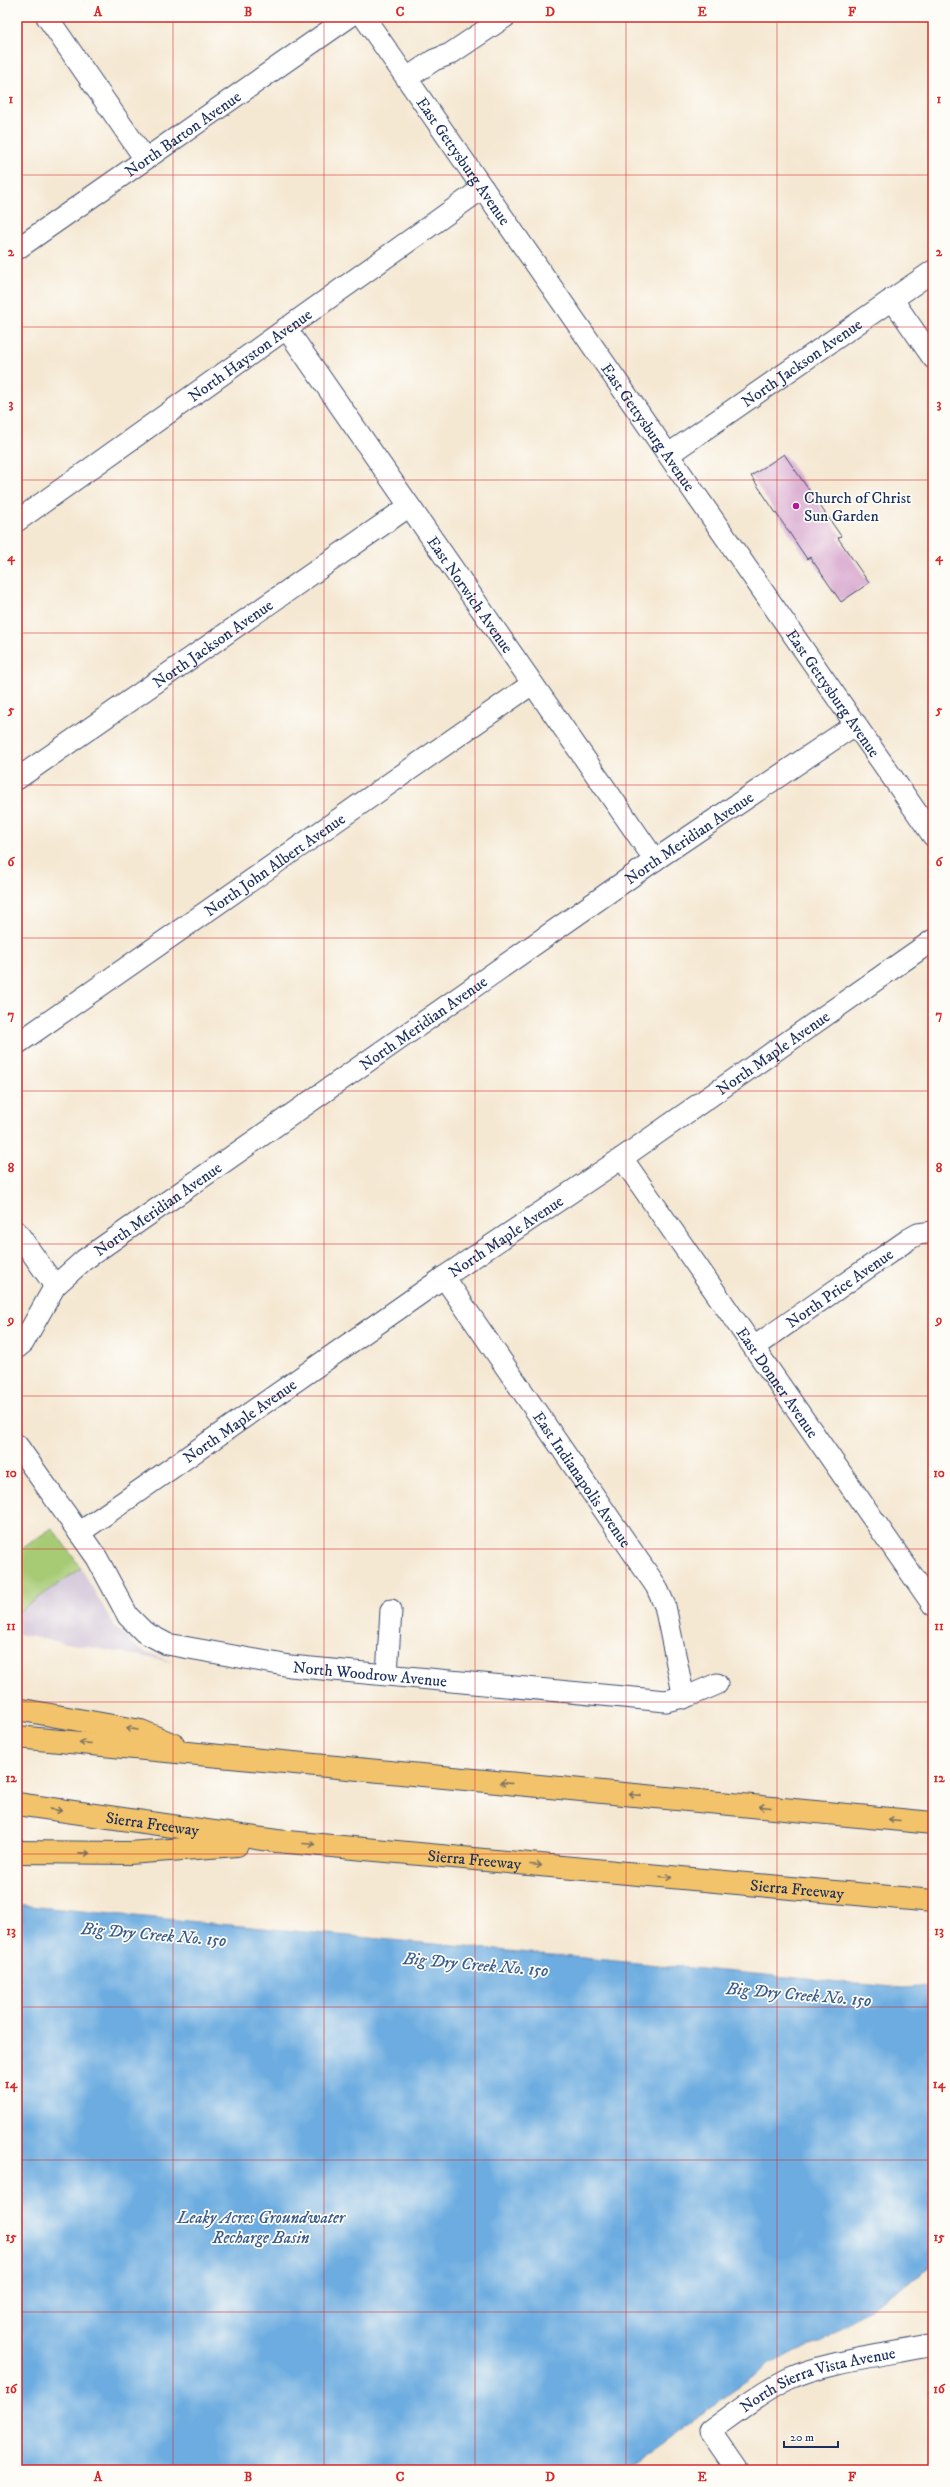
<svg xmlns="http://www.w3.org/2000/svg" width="950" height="2487" viewBox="0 0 950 2487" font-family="'IM FELL DW Pica',serif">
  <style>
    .industrial { fill: #ccbed4 }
    .green { fill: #a7cb75; stroke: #617d6a }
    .water { fill: #6cace0; stroke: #446e9f }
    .building { fill: #d9aad0 }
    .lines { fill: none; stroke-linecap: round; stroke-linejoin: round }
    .minor-casing { stroke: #3c4b70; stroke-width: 23 }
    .highway-casing { stroke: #3c4b70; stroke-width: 24 }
    .minor { stroke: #fff; stroke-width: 21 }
    .highway { stroke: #f2c36a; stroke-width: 22 }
    .oneway { stroke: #7c7263 }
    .grid { fill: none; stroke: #d62828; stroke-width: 1; stroke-opacity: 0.55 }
    .poi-dot { fill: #b5179e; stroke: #fdfcf7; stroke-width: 1.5 }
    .labels { text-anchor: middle; stroke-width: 3.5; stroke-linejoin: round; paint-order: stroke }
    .street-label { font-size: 16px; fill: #1b2f5e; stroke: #fdfcf7 }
    .poi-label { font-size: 16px; fill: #1b2f5e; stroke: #fdfcf7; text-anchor: start }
    .water-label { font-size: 17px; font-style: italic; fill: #375b8c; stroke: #fdfcf7 }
    .neatline { fill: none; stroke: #d62828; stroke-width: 1.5 }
    .grid-label { font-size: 13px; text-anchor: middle; font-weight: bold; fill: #d62828 }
  </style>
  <rect width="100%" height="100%" fill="#fdfcf7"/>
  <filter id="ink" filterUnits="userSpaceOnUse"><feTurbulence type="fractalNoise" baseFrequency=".025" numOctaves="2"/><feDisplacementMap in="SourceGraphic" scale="8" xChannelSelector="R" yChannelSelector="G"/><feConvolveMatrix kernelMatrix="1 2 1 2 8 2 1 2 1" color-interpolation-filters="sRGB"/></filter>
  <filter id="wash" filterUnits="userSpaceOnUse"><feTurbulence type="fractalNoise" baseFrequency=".012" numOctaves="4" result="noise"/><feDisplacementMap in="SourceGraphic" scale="16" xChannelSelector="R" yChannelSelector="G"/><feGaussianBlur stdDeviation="0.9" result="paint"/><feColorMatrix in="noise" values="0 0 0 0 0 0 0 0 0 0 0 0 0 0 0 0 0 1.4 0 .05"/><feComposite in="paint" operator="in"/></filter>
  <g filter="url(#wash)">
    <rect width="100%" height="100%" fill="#f5e8d3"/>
    <path class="industrial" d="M 81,1568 L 114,1626 L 139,1649 L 172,1662 L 17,1634 L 17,1613 Z"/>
    <path class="green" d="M 52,1528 L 81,1568 L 17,1613 L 17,1552 Z"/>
    <path class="water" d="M 17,1905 L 904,1988 L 933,1986 L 933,2266 L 819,2343 L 795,2351 L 769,2365 L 624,2470 L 17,2470 Z"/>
    <g id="blocks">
      <path class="building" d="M 784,454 L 841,536 L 838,538 L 869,583 L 841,602 L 810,557 L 807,559 L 751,476 Z"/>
    </g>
  </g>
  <g filter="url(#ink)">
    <use href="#blocks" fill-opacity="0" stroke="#3c4b70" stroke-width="1"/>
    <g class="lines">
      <defs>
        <g id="minor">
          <path d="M 47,17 L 145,159"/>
          <path id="s1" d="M 364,17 L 933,836"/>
          <path d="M 407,78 L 434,60 L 450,54 L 505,17"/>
          <path id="s2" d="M 17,249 L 349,17"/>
          <path d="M 892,299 L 933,358"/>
          <path id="s3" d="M 286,328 L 655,860"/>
          <path id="s4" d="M 669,454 L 933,271"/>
          <path id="s5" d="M 17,521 L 483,188"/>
          <path id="s6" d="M 17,779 L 408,507"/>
          <path id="s7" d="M 17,1044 L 532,684"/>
          <path id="s8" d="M 622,1158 L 933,1605"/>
          <path d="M 17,1232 L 55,1286"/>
          <path id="s9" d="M 444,1277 L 656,1586 L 665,1606 L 684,1698"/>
          <path id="s10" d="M 754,1347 L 909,1239 L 918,1234 L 933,1232"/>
          <path id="s11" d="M 17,1348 L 23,1343 L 55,1286 L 84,1260 L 655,860 L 856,724"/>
          <path id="s12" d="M 17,1445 L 97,1558 L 128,1616 L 144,1632 L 167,1644 L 290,1666 L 666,1701 L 691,1695 L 717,1684"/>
          <path id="s13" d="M 79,1533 L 444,1277 L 622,1158 L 933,940"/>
          <path d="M 387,1674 L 391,1610"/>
          <path id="s14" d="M 737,2470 L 710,2431 C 735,2413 760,2393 788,2379 C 826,2361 891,2354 933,2345"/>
        </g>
        <g id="highway">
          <path d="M 17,1709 L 141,1731 L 174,1745"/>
          <path d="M 17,1737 L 933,1823"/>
          <path id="s15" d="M 17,1804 L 277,1841 L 933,1901"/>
          <path d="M 17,1852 L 129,1853 L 237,1845"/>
        </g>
      </defs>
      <use href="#minor" class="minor-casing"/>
      <use href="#highway" class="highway-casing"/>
      <use href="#minor" class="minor"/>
      <use href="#highway" class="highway"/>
    </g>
    <defs><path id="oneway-shaft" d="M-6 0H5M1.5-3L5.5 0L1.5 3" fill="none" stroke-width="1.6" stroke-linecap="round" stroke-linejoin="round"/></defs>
    <g class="oneway">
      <use href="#oneway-shaft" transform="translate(132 1729) rotate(-170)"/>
      <use href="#oneway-shaft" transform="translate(85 1743) rotate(-175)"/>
      <use href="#oneway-shaft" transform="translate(506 1783) rotate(-175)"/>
      <use href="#oneway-shaft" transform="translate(635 1795) rotate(-175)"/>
      <use href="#oneway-shaft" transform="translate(765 1807) rotate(-175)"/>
      <use href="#oneway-shaft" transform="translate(56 1810) rotate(8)"/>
      <use href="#oneway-shaft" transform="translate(894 1820) rotate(-175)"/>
      <use href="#oneway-shaft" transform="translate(309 1844) rotate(5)"/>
      <use href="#oneway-shaft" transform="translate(84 1853) rotate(1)"/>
      <use href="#oneway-shaft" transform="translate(536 1865) rotate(5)"/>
      <use href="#oneway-shaft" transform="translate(666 1877) rotate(5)"/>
    </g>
  </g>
  <path class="grid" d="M 173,17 L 173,2470M 324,17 L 324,2470M 475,17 L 475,2470M 626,17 L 626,2470M 777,17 L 777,2470M 17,175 L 933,175M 17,327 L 933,327M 17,480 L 933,480M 17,633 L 933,633M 17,785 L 933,785M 17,938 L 933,938M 17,1091 L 933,1091M 17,1244 L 933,1244M 17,1396 L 933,1396M 17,1549 L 933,1549M 17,1702 L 933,1702M 17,1854 L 933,1854M 17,2007 L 933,2007M 17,2160 L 933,2160M 17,2312 L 933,2312"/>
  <circle class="poi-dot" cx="796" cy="506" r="4"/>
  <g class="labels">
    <g class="street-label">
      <text dy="6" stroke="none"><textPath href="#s2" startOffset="202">North Barton Avenue</textPath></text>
      <text dy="6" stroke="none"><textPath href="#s1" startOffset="175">East Gettysburg Avenue</textPath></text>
      <text dy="6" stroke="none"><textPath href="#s5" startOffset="286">North Hayston Avenue</textPath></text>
      <text dy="6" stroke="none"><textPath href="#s4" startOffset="161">North Jackson Avenue</textPath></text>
      <text dy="6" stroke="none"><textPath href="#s1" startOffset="499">East Gettysburg Avenue</textPath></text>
      <text dy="6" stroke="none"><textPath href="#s3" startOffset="324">East Norwich Avenue</textPath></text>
      <text dy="6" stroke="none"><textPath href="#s6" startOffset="238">North Jackson Avenue</textPath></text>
      <text dy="6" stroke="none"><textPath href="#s1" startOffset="823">East Gettysburg Avenue</textPath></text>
      <text dy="6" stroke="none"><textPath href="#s11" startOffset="850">North Meridian Avenue</textPath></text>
      <text dy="6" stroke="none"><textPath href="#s7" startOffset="314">North John Albert Avenue</textPath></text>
      <text dy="6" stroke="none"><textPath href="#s11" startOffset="526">North Meridian Avenue</textPath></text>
      <text dy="6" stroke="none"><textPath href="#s13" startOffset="844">North Maple Avenue</textPath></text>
      <text dy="6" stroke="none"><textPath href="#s11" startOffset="202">North Meridian Avenue</textPath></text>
      <text dy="6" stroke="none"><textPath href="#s13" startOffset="520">North Maple Avenue</textPath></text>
      <text dy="6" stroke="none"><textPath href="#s10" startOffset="104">North Price Avenue</textPath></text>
      <text dy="6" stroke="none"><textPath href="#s8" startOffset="273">East Donner Avenue</textPath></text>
      <text dy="6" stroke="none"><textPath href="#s13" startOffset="196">North Maple Avenue</textPath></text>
      <text dy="6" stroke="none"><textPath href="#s9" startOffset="245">East Indianapolis Avenue</textPath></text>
      <text dy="6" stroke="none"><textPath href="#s12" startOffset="458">North Woodrow Avenue</textPath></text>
      <text dy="6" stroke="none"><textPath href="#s15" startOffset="137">Sierra Freeway</textPath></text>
      <text dy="6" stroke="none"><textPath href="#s15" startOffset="461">Sierra Freeway</textPath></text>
      <text dy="6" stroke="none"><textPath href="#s15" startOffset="785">Sierra Freeway</textPath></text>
      <text dy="6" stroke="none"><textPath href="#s14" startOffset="169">North Sierra Vista Avenue</textPath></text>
    </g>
    <g class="poi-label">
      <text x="804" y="503">Church of Christ<tspan x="804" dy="18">Sun Garden</tspan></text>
    </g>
    <g class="water-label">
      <text transform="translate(154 1934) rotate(5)" y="6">Big Dry Creek No. 150</text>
      <text transform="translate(476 1964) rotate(5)" y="6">Big Dry Creek No. 150</text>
      <text transform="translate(799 1994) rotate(5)" y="6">Big Dry Creek No. 150</text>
      <text x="261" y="2223">Leaky Acres Groundwater<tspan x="261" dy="20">Recharge Basin</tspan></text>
    </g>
  </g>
  <rect width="950" height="2487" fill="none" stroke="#fdfcf7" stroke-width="44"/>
  <path d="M784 2441v6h54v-6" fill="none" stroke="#1b2f5e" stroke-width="2"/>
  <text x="790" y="2441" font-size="12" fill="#1b2f5e" stroke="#fdfcf7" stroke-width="3" paint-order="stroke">20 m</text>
  <rect x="22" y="22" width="906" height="2443" class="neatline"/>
  <g class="grid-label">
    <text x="98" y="16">A</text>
    <text x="248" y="16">B</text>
    <text x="400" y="16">C</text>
    <text x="550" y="16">D</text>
    <text x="702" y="16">E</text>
    <text x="852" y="16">F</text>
    <text x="11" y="103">1</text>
    <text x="939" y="103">1</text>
    <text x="11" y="256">2</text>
    <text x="939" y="256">2</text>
    <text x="11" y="408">3</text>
    <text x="939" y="408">3</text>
    <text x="11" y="561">4</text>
    <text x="939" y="561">4</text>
    <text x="11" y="714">5</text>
    <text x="939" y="714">5</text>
    <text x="11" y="866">6</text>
    <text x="939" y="866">6</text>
    <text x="11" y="1019">7</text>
    <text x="939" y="1019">7</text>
    <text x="11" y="1172">8</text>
    <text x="939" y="1172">8</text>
    <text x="11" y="1324">9</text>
    <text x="939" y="1324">9</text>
    <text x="11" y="1477">10</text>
    <text x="939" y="1477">10</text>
    <text x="11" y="1630">11</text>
    <text x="939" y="1630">11</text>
    <text x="11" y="1782">12</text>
    <text x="939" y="1782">12</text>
    <text x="11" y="1935">13</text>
    <text x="939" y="1935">13</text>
    <text x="11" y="2088">14</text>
    <text x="939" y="2088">14</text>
    <text x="11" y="2241">15</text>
    <text x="939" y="2241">15</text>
    <text x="11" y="2393">16</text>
    <text x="939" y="2393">16</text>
    <text x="98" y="2481">A</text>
    <text x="248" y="2481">B</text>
    <text x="400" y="2481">C</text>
    <text x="550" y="2481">D</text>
    <text x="702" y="2481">E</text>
    <text x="852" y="2481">F</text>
  </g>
</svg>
